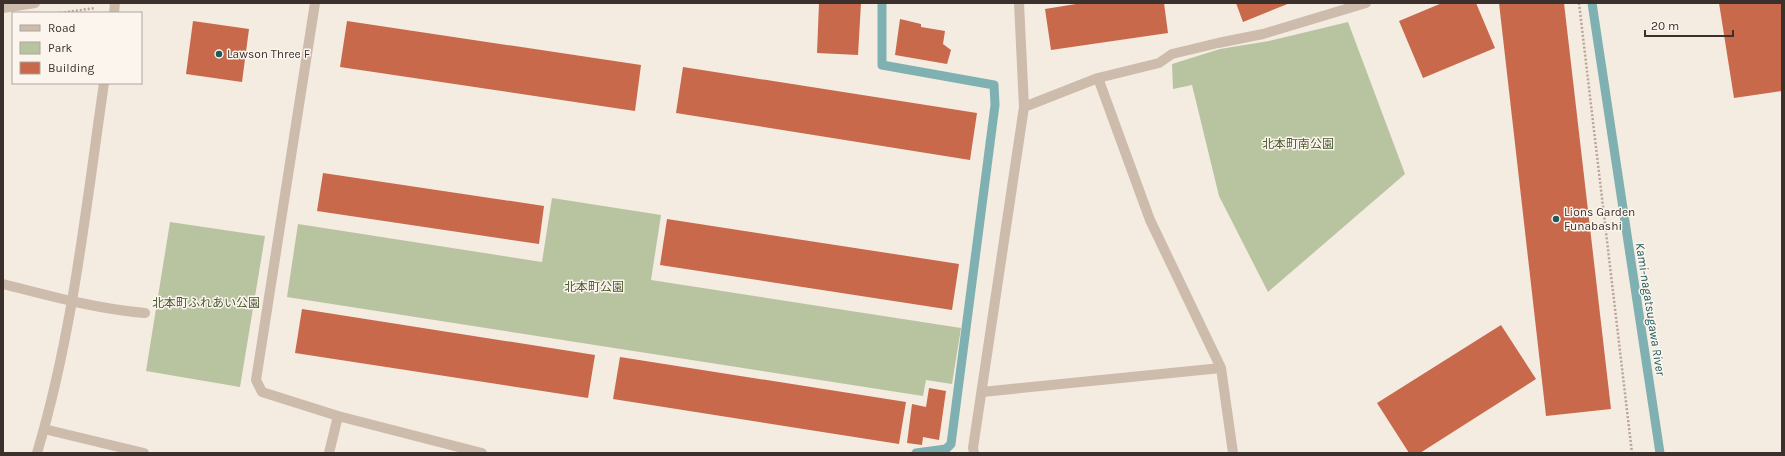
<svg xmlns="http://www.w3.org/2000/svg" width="1785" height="456" viewBox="0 0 1785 456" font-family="Karla,'Noto Sans JP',sans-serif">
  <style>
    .green { fill: #b8c4a0 }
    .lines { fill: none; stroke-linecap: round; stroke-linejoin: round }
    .stream { stroke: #7fb0b2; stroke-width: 9 }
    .building { fill: #c8694b }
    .path { stroke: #b9a596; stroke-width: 2.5; stroke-dasharray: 2 2; stroke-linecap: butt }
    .minor { stroke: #cdbbac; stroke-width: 10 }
    .poi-dot { fill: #1f5a5e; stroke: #fbf5ee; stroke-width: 1.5 }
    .labels { text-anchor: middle; stroke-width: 3; stroke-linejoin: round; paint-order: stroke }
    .poi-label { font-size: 12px; fill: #3b302b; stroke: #fbf5ee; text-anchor: start }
    .park-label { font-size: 12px; fill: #4a5a2e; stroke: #fbf5ee }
    .water-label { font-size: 13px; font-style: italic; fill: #1f5a5e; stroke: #fbf5ee }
  </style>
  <rect width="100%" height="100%" fill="#f4ebe1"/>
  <path class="green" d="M 1348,22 L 1405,174 L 1268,292 L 1219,196 L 1192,85 L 1173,89 L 1172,64 L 1220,49 L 1269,41 Z
    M 552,198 L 661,215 L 651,280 L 961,328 L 952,384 L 926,380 L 923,396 L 287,297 L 298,224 L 542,262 Z
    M 170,222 L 265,236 L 240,387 L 146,371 Z"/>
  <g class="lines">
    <path class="stream" d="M 882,3 L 882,65 L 994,85 L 995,105 L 951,444 L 946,449 L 916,453
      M 1592,3 L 1660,453"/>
  </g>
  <path class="building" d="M 819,3 L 861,3 L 858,55 L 817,53 Z
    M 1082,3 L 1164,3 L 1168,33 L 1051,50 L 1045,9 Z
    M 1236,3 L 1290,3 L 1243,22 Z
    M 1442,3 L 1476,3 L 1495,48 L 1423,78 L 1399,21 Z
    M 1499,3 L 1564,3 L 1611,409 L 1546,416 Z
    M 1719,3 L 1782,3 L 1782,91 L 1734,98 Z
    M 900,19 L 921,24 L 921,27 L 945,31 L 943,44 L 951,50 L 947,64 L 895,55 Z
    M 193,21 L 249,29 L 242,82 L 186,74 Z
    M 347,21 L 641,65 L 635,111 L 340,67 Z
    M 683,67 L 977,113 L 970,160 L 676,113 Z
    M 323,173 L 544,206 L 539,244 L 317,211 Z
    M 667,219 L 959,264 L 952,310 L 660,265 Z
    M 302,309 L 595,355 L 588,398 L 295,353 Z
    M 1501,325 L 1536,379 L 1420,453 L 1409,453 L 1377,403 Z
    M 620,357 L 906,402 L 899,444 L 613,399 Z
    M 929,388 L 946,391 L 939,440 L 923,437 L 922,445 L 907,443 L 912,404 L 926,407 Z"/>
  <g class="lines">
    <path class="path" d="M 1579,3 L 1632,453
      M 60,13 L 95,8"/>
    <path class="minor" d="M 315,3 L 256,380 L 262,392 L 338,416 L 482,453
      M 3,8 L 35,3
      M 114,13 L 115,3
      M 1098,78 L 1159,63 L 1172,54 L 1218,43 L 1263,34 L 1366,3
      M 1024,107 L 1098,78 L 1150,220 L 1221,368 L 1233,453
      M 3,284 C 50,296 97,309 145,313
      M 982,392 L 1221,368
      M 44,429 L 144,453
      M 37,453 C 73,333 86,207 104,83
      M 329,453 L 338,416
      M 974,453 L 973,448 L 1024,107 L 1019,3"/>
  </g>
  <g class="poi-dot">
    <circle cx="219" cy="54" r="4"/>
    <circle cx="1556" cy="219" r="4"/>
  </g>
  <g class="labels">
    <g class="poi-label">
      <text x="227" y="58">Lawson Three F</text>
      <text x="1564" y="216">Lions Garden<tspan x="1564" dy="14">Funabashi</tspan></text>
    </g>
    <g class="park-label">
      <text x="1298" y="148">北本町南公園</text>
      <text x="594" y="291">北本町公園</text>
      <text x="206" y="307">北本町ふれあい公園</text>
    </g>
    <g class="water-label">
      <text transform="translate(1651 309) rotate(81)" y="5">Kami-nagatsugawa River</text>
    </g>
  </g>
  <rect width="1785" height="456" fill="none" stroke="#3b302b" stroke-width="8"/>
  <rect x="12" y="12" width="130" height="72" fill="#fbf5ee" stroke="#aea6a0"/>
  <rect x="20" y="25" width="20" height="6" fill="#cdbbac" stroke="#aea6a0"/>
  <text x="48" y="32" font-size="12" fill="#3b302b">Road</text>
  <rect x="20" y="42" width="20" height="12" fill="#b8c4a0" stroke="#aea6a0"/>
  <text x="48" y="52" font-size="12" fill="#3b302b">Park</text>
  <rect x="20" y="62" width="20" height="12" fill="#c8694b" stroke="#aea6a0"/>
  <text x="48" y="72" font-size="12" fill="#3b302b">Building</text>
  <path d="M1645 30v6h88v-6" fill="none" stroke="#3b302b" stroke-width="2"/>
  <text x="1651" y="30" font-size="12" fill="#3b302b" stroke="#fbf5ee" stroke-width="3" paint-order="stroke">20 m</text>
</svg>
